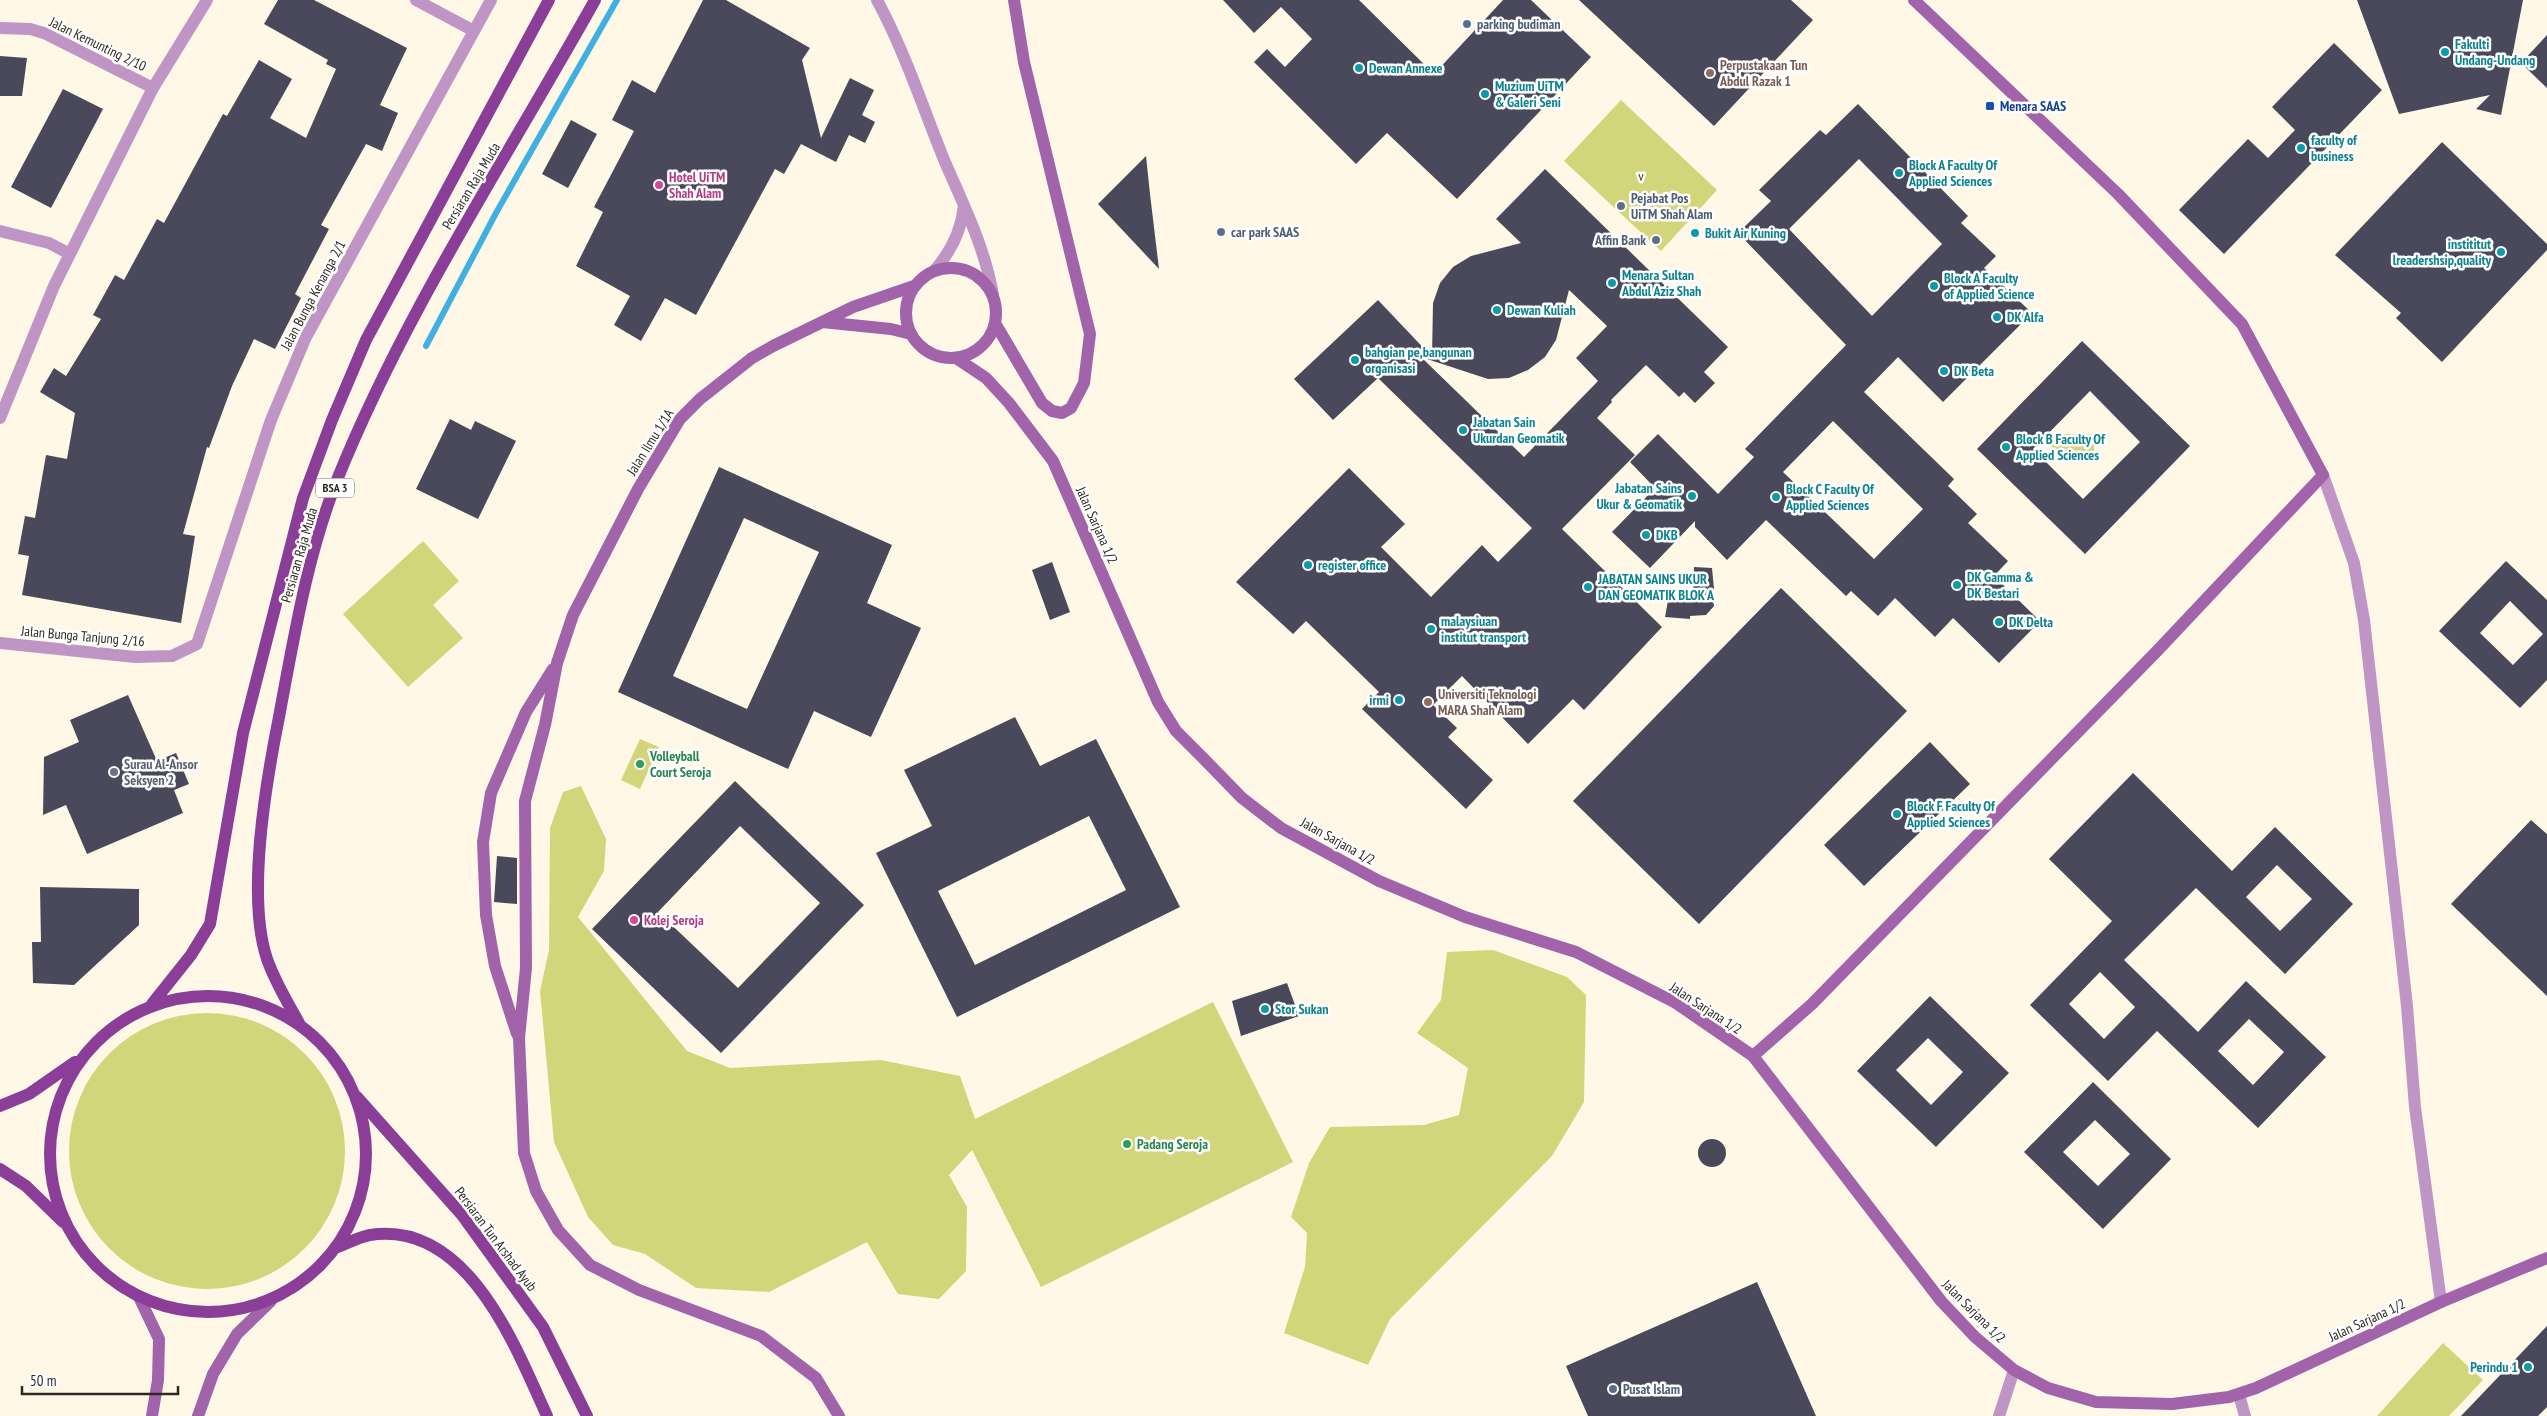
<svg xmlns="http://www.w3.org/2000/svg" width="2547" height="1416" viewBox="0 0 2547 1416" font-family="'PT Sans Narrow',sans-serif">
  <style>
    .green { fill: #d3d57a }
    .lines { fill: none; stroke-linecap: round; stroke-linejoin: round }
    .stream { stroke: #3fb0e1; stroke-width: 6 }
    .building { fill: #4a495b; fill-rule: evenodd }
    .street { stroke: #bf95c5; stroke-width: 12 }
    .secondary { stroke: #a164ab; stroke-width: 12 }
    .primary { stroke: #8a3e97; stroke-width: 12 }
    .service-dot { fill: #5c6f8a; stroke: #fff; stroke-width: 2 }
    .culture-dot { fill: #0f9aa8; stroke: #fff; stroke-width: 2 }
    .education-dot { fill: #8d6e63; stroke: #fff; stroke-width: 2 }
    .transit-dot { fill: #1a4fb4; stroke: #fff; stroke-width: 2 }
    .hotel-dot { fill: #d1479c; stroke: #fff; stroke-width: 2 }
    .leisure-dot { fill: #2e9e5b; stroke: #fff; stroke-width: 2 }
    .worship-dot { fill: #6b7280; stroke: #fff; stroke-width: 2 }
    .labels { text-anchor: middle; stroke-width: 5; stroke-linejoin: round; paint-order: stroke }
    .shield { fill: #fff; stroke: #6c6964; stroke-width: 1 }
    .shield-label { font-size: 12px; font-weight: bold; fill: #2d2921 }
    .service-label { font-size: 14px; font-weight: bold; fill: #4e5e75; stroke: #fff; text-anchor: start }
    .street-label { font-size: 14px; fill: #2d2921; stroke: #fff }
    .culture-label { font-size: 14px; font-weight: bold; fill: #0d838f; stroke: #fff; text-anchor: start }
    .education-label { font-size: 14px; font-weight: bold; fill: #785e54; stroke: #fff; text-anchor: start }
    .transit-label { font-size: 14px; font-weight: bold; fill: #164399; stroke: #fff; text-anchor: start }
    .park-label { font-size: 14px; fill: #404118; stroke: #fff }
    .hotel-label { font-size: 14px; font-weight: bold; fill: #b23c85; stroke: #fff; text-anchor: start }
    .leisure-label { font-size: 14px; font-weight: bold; fill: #27864d; stroke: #fff; text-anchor: start }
    .worship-label { font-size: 14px; font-weight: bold; fill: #5b616d; stroke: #fff; text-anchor: start }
  </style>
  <rect width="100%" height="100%" fill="#fff8e6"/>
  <path class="green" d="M 1621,100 L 1717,190 L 1661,251 L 1564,161 Z
    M 2051,434 L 2094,434 L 2094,460 L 2052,461 Z
    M 423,541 L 459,581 L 433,605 L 463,638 L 408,687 L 343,614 Z
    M 640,739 L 659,747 L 640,789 L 621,780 Z
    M 581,786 L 606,839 L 604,871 L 578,917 L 687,1051 L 730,1068 L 881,1060 L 960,1076 L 975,1119 L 1213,1002 L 1293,1162 L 1041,1287 L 972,1150 L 949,1175 L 967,1207 L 966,1271 L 939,1299 L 898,1294 L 867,1242 L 769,1292 L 696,1288 L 645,1254 L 613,1245 L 588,1217 L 554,1142 L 540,991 L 549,950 L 550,828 L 563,792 Z
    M 1493,950 L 1567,977 L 1586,995 L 1584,1102 L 1552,1156 L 1390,1319 L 1368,1365 L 1284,1333 L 1305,1267 L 1307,1233 L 1291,1217 L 1309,1163 L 1330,1127 L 1424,1125 L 1459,1115 L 1468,1068 L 1417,1033 L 1441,1000 L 1447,952 Z
    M69 1151a138 138 0 1 1 276 0a138 138 0 1 1-276 0Z
    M 2443,1343 L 2483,1380 L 2449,1416 L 2377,1416 Z"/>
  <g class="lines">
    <path class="stream" d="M 426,346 L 496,213 L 617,0"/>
  </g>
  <path class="building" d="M 278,0 L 314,0 L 407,48 L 380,105 L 398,113 L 382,151 L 366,144 L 321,225 L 329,229 L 295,294 L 301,298 L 275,349 L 254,339 L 232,386 L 209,448 L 207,447 L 183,534 L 195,536 L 181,623 L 22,595 L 29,556 L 18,554 L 25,516 L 35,518 L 46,455 L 67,459 L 75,413 L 40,392 L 54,368 L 66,376 L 101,319 L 93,315 L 115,275 L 124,280 L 157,219 L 164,223 L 223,114 L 227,116 L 259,60 L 292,79 L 270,118 L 306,138 L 336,69 L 326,64 L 328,60 L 264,24 Z
    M 703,0 L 726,0 L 810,48 L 802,60 L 821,138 L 850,78 L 874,90 L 862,115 L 875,122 L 865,143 L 849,135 L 836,162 L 801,144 L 784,174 L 775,169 L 696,315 L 665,298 L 641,341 L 614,325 L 630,296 L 576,266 L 603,212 L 594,207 L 634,131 L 612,120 L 632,80 L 655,93 Z
    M 1223,0 L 1359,0 L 1434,74 L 1503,0 L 1531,0 L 1591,57 L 1457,199 L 1387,133 L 1356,164 L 1254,62 L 1267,49 L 1285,67 L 1312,39 L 1281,7 L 1254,33 Z
    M 1579,0 L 1791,0 L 1813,20 L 1714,126 Z
    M 2357,0 L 2523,0 L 2501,115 L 2476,109 L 2490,95 L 2399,114 Z
    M 2547,35 L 2547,88 L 2521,63 Z
    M 2334,43 L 2382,90 L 2224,254 L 2179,210 L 2248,139 L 2268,158 L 2295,130 L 2272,107 Z
    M 0,56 L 27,58 L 22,96 L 0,96 Z
    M 63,89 L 103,109 L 51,208 L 11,187 Z
    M 1858,104 L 1968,216 L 1961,223 L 1996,256 L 1984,268 L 2032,313 L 1943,402 L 1898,357 L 1864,392 L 1954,479 L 1948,486 L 1977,514 L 1968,523 L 2008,561 L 1994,576 L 2040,621 L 1999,663 L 1953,618 L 1935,637 L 1895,598 L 1878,616 L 1851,591 L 1846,596 L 1766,520 L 1727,560 L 1695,527 L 1695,521 L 1650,568 L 1612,532 L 1655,488 L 1630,462 L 1658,434 L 1718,494 L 1754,457 L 1745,449 L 1846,345 L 1738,233 L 1771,201 L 1759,190 L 1820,130 L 1826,135 ZM 1859,159 L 1942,244 L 1872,316 L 1789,229 ZM 1833,421 L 1923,509 L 1874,559 L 1783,472 Z
    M 571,120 L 597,134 L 568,188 L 542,174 Z
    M 2442,142 L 2547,244 L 2547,250 L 2442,362 L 2396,318 L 2401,313 L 2335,255 Z
    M 1146,156 L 1150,194 L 1159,269 L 1098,204 Z
    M 1545,169 L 1728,347 L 1704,372 L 1715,383 L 1695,403 L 1684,392 L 1679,397 L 1646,365 L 1611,400 L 1612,402 L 1597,418 L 1635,455 L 1562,529 L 1662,627 L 1584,710 L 1573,699 L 1528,744 L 1462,676 L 1433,705 L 1457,728 L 1448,737 L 1493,780 L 1466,809 L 1362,709 L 1379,692 L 1306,621 L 1293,634 L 1236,582 L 1349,468 L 1405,524 L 1381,547 L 1431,597 L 1482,545 L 1498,562 L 1532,528 L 1378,378 L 1333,420 L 1294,379 L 1378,300 L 1432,357 L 1433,303 L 1440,283 L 1453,267 L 1471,256 L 1521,243 L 1496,219 ZM 1569,290 L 1607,326 L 1576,358 L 1598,381 L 1524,457 L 1421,357 L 1488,379 L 1509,378 L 1528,370 L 1545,357 L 1556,340 Z
    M 2082,341 L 2190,446 L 2085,554 L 1977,449 ZM 2090,391 L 2140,442 L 2083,499 L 2033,449 Z
    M 450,419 L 471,430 L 475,421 L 516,441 L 478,519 L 416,489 Z
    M 719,467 L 892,545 L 867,603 L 921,628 L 871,737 L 814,711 L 788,769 L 618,692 ZM 744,518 L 819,552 L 747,709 L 673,676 Z
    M 2506,561 L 2547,600 L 2547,680 L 2520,708 L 2439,631 ZM 2510,601 L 2543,634 L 2513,665 L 2480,633 Z
    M 1052,562 L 1070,612 L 1050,620 L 1032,570 Z
    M 1694,567 L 1712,568 L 1714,589 L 1711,589 L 1714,606 L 1706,615 L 1690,616 L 1690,619 L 1665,617 L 1669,595 L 1693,596 Z
    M 1781,588 L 1907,711 L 1699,924 L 1573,801 Z
    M 128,695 L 157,761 L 176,753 L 189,784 L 174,790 L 183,813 L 87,854 L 66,805 L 43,815 L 44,757 L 79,742 L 70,720 Z
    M 1015,717 L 1040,766 L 1096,739 L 1180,907 L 957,1017 L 876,853 L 932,826 L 904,770 ZM 1089,816 L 1126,890 L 975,965 L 938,891 Z
    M 1930,742 L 1970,784 L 1864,886 L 1824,845 Z
    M 2133,773 L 2232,871 L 2275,827 L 2353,904 L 2285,974 L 2196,888 L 2124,960 L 2198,1032 L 2246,981 L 2326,1057 L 2258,1128 L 2157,1031 L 2108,1081 L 2030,1005 L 2112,921 L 2049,859 ZM 2277,865 L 2312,899 L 2280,931 L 2246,897 ZM 2100,972 L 2135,1007 L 2104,1039 L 2069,1004 ZM 2249,1019 L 2284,1052 L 2253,1085 L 2218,1051 Z
    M 735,781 L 864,905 L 721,1053 L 592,929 ZM 740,826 L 820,903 L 738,988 L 658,912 Z
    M 2531,820 L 2547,834 L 2547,996 L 2451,904 Z
    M 497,856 L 517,858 L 517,904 L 494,902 Z
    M 40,887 L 139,889 L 139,925 L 74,985 L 33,983 L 32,942 L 41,942 Z
    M 1287,983 L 1299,1016 L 1241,1036 L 1232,1001 Z
    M 1930,996 L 2009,1073 L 1936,1147 L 1857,1071 ZM 1928,1038 L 1963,1072 L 1931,1105 L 1896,1070 Z
    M 2093,1082 L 2171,1159 L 2103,1229 L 2024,1152 ZM 2095,1120 L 2130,1154 L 2098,1186 L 2063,1152 Z
    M1698 1153a14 14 0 1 1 28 0a14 14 0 1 1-28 0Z
    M 1757,1282 L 1816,1416 L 1588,1416 L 1566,1366 Z
    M 2547,1326 L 2547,1407 L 2538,1416 L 2461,1416 Z"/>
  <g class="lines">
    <path class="street" d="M 416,0 L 474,31
      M 877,0 C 905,52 923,108 945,162 C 964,206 985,248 993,295
      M 0,28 L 30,29 L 44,33 L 153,88
      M 0,231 L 49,243 L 70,254
      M 934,271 C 951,252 961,232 964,206
      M 0,418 L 54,286 L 153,88 L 207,0
      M 2323,475 L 2354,563 L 2364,620 L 2407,1006 L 2415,1107 L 2441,1302
      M 0,643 L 135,657 L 172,656 L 197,644 L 271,420 L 306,337 L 491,0
      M 2239,1395 L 2245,1416
      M 1999,1416 L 2014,1370"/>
    <path class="secondary" d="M906 313a45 45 0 1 1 90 0a45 45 0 1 1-90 0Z
      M 822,322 L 891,329 L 911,334
      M 995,323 L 1042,403 L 1052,411 L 1062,413 L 1071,408 L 1084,383 L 1090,334 L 1024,62 L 1014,0
      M 956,358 L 986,378 L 1009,403 L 1053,461 L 1158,702 L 1176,731 L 1205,760 L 1242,798 L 1281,828 L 1379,881 L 1465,917 L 1576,952 L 1676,1003 L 1753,1056 L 1941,1301 L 1975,1337 L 2014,1370 L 2048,1388 L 2096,1402 L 2172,1404 L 2229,1397 L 2256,1388 L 2441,1302 L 2547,1258
      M 517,1034 L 495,966 L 486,915 L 483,842 L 491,793 L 526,712 L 553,669
      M 1753,1056 L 1812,1004 L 2158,650 L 2323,475 L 2242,324 L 2118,194 L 1914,0
      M 139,1297 L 159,1339 L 158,1380 L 152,1416
      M 198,1416 L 213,1374 L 237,1334 L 271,1301
      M 839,1416 L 816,1378 L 761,1336 L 639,1290 L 590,1265 L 558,1230 L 536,1191 L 524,1153 L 519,1038 L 526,968 L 525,801 L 545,725 L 557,663 L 573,615 L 638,489 L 680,419 L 700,399 L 752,358 L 773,346 L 853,307 L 914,286"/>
    <path class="primary" d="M50 1154a158 158 0 1 1 316 0a158 158 0 1 1-316 0Z
      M 152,1004 L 191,955 L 210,924 L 243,733 L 303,498 L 332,420 L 366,340 L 549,0
      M 299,1023 C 288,1003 275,982 267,959 C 246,896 266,782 279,717 C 294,637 307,556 337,480 C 405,311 507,158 595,0
      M 357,1097 L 462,1215 L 543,1327 L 587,1416
      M 0,1106 L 29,1094 L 75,1062
      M 0,1169 L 26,1186 L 63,1222
      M 338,1247 C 348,1243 359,1237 370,1235 C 467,1220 515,1345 547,1416"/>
  </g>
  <g class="service-dot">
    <circle cx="1467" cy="24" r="5"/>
    <circle cx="1621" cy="206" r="5"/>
    <circle cx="1221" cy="232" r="5"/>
    <circle cx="1656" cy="240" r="5"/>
    <circle cx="1613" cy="1389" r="5"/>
  </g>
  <g class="culture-dot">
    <circle cx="2445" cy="52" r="5"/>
    <circle cx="1359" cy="68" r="5"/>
    <circle cx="1485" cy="94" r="5"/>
    <circle cx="2301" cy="148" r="5"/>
    <circle cx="1899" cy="173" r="5"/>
    <circle cx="1695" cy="233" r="5"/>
    <circle cx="2501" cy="252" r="5"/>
    <circle cx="1612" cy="283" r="5"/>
    <circle cx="1934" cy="286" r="5"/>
    <circle cx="1497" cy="310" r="5"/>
    <circle cx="1997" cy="317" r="5"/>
    <circle cx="1355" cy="360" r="5"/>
    <circle cx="1944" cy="371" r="5"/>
    <circle cx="1463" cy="430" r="5"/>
    <circle cx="2006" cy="447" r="5"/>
    <circle cx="1692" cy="496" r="5"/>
    <circle cx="1776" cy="497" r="5"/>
    <circle cx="1646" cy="535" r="5"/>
    <circle cx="1308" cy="565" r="5"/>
    <circle cx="1957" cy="585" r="5"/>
    <circle cx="1588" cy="587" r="5"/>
    <circle cx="1999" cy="622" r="5"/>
    <circle cx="1431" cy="629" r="5"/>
    <circle cx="1399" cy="700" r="5"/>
    <circle cx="1897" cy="814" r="5"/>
    <circle cx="1265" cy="1009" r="5"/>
    <circle cx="2528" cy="1367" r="5"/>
  </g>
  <g class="education-dot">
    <circle cx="1710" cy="73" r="5"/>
    <circle cx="1428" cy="702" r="5"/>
  </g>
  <rect class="transit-dot" x="1985" y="101" width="10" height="10" rx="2.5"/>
  <g class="hotel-dot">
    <circle cx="659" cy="185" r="5"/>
    <circle cx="634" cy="920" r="5"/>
  </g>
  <g class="leisure-dot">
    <circle cx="640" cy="764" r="5"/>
    <circle cx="1127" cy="1144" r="5"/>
  </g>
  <circle class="worship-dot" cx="114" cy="772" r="5"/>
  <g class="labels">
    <rect class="shield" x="316" y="478.5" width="38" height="19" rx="4"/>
    <g class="shield-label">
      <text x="335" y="492">BSA 3</text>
    </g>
    <g class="service-label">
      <text x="1477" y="29">parking budiman</text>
      <text x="1631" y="203">Pejabat Pos<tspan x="1631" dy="16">UiTM Shah Alam</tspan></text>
      <text x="1231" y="237">car park SAAS</text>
      <text x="1646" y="245" text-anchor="end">Affin Bank</text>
      <text x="1623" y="1394">Pusat Islam</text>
    </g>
    <g class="street-label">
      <text transform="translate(98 44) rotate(26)" y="5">Jalan Kemunting 2/10</text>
      <text transform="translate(471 186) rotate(-59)" y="5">Persiaran Raja Muda</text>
      <text transform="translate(313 295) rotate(-62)" y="5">Jalan Bunga Kenanga 2/1</text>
      <text transform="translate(650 442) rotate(-58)" y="5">Jalan Ilmu 1/1A</text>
      <text transform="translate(1097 525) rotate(66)" y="5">Jalan Sarjana 1/2</text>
      <text transform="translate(299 555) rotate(-74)" y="5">Persiaran Raja Muda</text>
      <text transform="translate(83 636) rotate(5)" y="5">Jalan Bunga Tanjung 2/16</text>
      <text transform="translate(1338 841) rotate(29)" y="5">Jalan Sarjana 1/2</text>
      <text transform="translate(1706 1008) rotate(33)" y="5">Jalan Sarjana 1/2</text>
      <text transform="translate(496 1239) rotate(53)" y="5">Persiaran Tun Arshad Ayub</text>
      <text transform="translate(1974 1311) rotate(45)" y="5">Jalan Sarjana 1/2</text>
      <text transform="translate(2367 1320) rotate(-25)" y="5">Jalan Sarjana 1/2</text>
    </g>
    <g class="culture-label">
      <text x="2455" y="49">Fakulti<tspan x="2455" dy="16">Undang-Undang</tspan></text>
      <text x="1369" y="73">Dewan Annexe</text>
      <text x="1495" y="91">Muzium UiTM<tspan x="1495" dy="16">&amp; Galeri Seni</tspan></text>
      <text x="2311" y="145">faculty of<tspan x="2311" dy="16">business</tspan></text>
      <text x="1909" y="170">Block A Faculty Of<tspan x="1909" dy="16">Applied Sciences</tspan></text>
      <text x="1705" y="238">Bukit Air Kuning</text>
      <text x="2491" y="249" text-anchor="end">instititut<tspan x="2491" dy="16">lreadershsip,quality</tspan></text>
      <text x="1622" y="280">Menara Sultan<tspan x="1622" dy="16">Abdul Aziz Shah</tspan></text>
      <text x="1944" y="283">Block A Faculty<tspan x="1944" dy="16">of Applied Science</tspan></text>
      <text x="1507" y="315">Dewan Kuliah</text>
      <text x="2007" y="322">DK Alfa</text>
      <text x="1365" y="357">bahgian pe,bangunan<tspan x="1365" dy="16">organisasi</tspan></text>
      <text x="1954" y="376">DK Beta</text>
      <text x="1473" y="427">Jabatan Sain<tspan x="1473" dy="16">Ukurdan Geomatik</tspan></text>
      <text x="2016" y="444">Block B Faculty Of<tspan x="2016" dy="16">Applied Sciences</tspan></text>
      <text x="1682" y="493" text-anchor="end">Jabatan Sains<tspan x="1682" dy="16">Ukur &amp; Geomatik</tspan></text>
      <text x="1786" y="494">Block C Faculty Of<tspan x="1786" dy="16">Applied Sciences</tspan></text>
      <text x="1656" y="540">DKB</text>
      <text x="1318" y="570">register office</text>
      <text x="1967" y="582">DK Gamma &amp;<tspan x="1967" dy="16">DK Bestari</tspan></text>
      <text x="1598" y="584">JABATAN SAINS UKUR<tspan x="1598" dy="16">DAN GEOMATIK BLOK A</tspan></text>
      <text x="1441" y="626">malaysiuan<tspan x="1441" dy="16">institut transport</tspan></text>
      <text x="2009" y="627">DK Delta</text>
      <text x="1389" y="705" text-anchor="end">irmi</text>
      <text x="1907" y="811">Block F Faculty Of<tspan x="1907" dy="16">Applied Sciences</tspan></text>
      <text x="1275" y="1014">Stor Sukan</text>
      <text x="2518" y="1372" text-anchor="end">Perindu 1</text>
    </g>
    <g class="education-label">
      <text x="1720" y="70">Perpustakaan Tun<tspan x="1720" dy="16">Abdul Razak 1</tspan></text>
      <text x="1438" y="699">Universiti Teknologi<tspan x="1438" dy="16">MARA Shah Alam</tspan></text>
    </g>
    <g class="transit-label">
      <text x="2000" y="111">Menara SAAS</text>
    </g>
    <g class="park-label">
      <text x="1641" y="181">v</text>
    </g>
    <g class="hotel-label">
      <text x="669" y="182">Hotel UiTM<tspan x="669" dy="16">Shah Alam</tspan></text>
      <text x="644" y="925">Kolej Seroja</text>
    </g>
    <g class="leisure-label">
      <text x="650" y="761">Volleyball<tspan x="650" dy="16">Court Seroja</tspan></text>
      <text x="1137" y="1149">Padang Seroja</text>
    </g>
    <g class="worship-label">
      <text x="124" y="769">Surau Al-Ansor<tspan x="124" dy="16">Seksyen 2</tspan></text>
    </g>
  </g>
  <path d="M22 1386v8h156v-8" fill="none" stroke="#2d2921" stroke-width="2.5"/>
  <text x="30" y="1386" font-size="15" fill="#2d2921" stroke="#ffffff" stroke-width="4" paint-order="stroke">50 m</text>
</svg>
